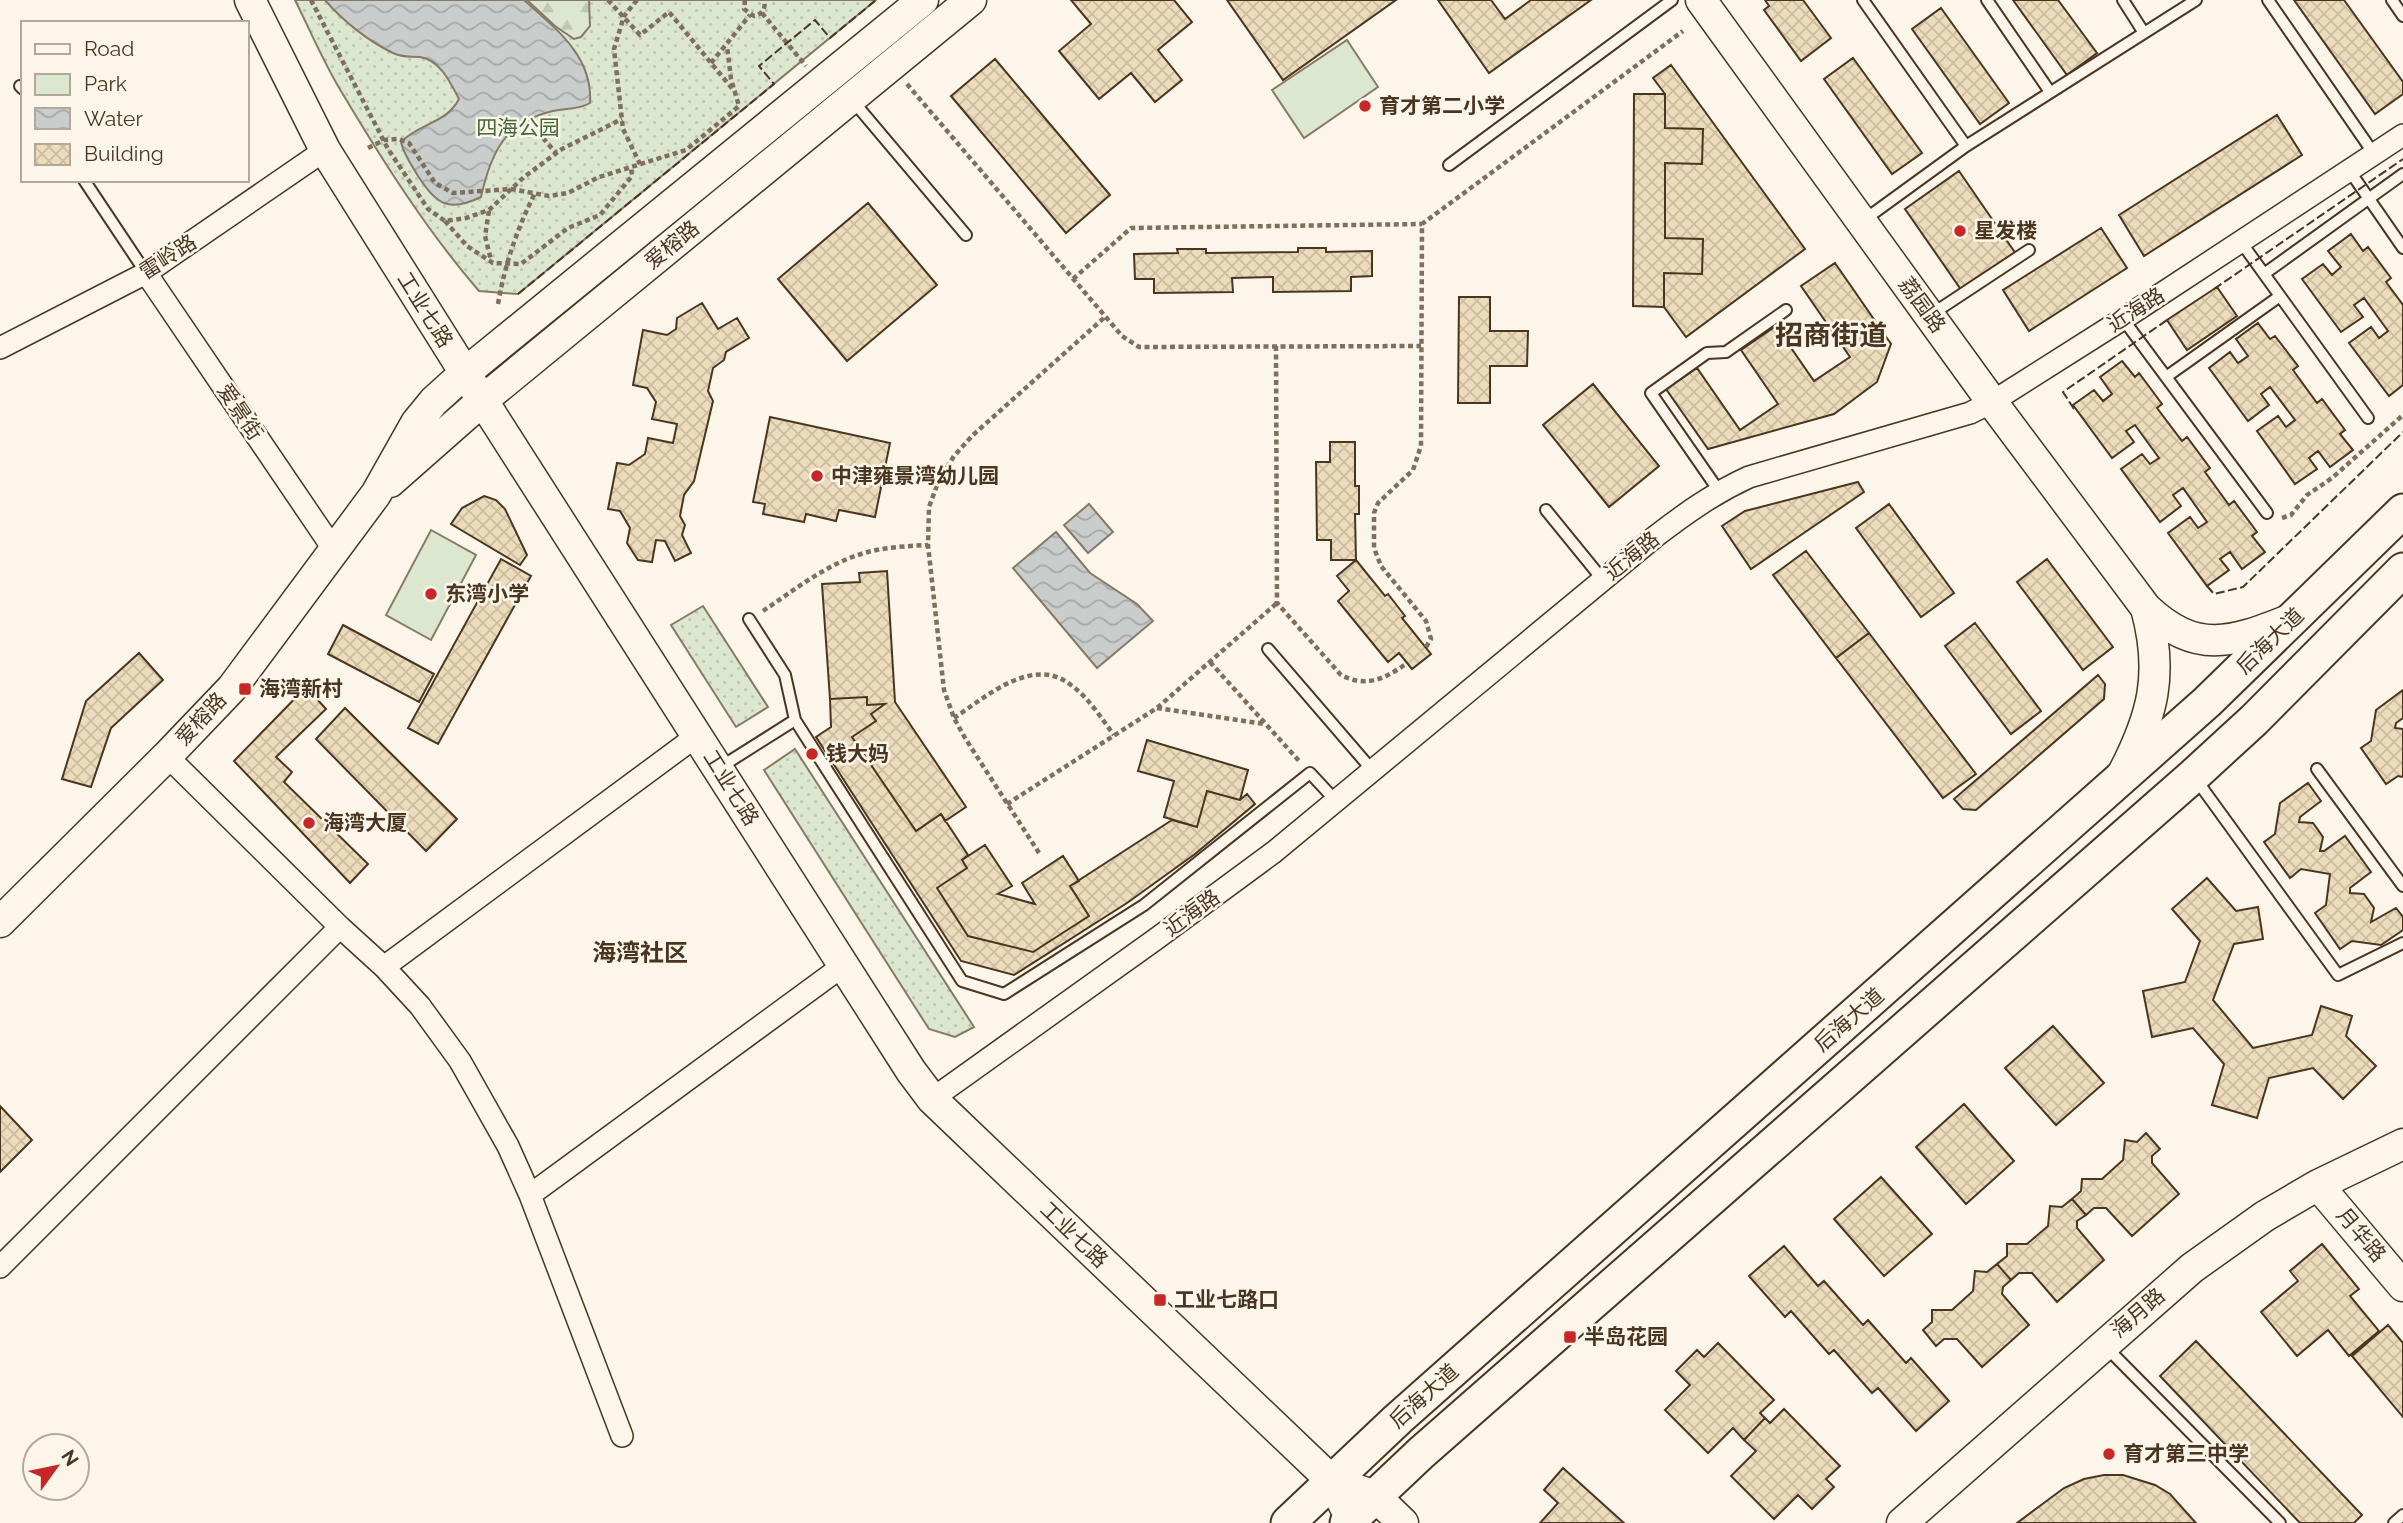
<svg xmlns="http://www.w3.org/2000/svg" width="2403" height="1523" viewBox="0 0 2403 1523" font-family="Raleway,'Noto Sans SC',sans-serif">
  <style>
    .green { fill: url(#green-dots); stroke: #887966; stroke-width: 2 }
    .forest { fill: url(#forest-firs); stroke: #887966; stroke-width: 2 }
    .pitch { fill: #dce7d0; stroke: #887966; stroke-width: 2 }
    .water { fill: url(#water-waves); stroke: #887966; stroke-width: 2 }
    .building { fill: url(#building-cross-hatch); stroke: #4a3520; stroke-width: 2 }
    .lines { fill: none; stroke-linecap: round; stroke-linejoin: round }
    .lane-casing { stroke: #4a3520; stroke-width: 14 }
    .street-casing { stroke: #4a3520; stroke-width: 24 }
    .secondary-casing { stroke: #4a3520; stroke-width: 33 }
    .primary-casing { stroke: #4a3520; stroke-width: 37 }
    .path { stroke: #7f6f5c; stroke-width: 4.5; stroke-dasharray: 5 3.5; stroke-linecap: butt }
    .lane { stroke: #fbf6e9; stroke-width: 10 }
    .street { stroke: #fbf6e9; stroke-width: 21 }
    .secondary { stroke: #fbf6e9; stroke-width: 30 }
    .primary { stroke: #fbf6e9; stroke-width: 33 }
    .fence { stroke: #4a3520; stroke-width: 2; stroke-dasharray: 9 3.5; stroke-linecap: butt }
    .poi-dot { fill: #c62828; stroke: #fbf6e9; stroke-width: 2.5 }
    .labels { text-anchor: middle; stroke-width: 5; stroke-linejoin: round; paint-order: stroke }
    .poi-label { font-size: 21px; font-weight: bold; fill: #4a3520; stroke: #fbf6e9; text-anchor: start }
    .park-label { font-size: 21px; fill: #436837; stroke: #fbf6e9 }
    .street-label { font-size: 21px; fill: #4a3520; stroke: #fbf6e9 }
    .quarter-label { font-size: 24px; font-weight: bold; fill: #4a3520; stroke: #fbf6e9 }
    .district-label { font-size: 28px; font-weight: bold; fill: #4a3520; stroke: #fbf6e9 }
  </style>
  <defs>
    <pattern id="green-dots" width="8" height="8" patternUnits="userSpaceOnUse" patternTransform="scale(1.75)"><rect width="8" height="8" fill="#dce7d0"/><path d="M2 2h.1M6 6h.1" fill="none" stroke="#bec7b2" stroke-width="1.8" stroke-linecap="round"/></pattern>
    <pattern id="forest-firs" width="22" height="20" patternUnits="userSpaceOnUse" patternTransform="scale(1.75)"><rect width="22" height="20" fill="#dce7d0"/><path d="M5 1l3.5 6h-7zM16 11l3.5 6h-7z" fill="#bec7b2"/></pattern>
    <pattern id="water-waves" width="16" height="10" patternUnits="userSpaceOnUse" patternTransform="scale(1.75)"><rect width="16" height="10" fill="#c9cecd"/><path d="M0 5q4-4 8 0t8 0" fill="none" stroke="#a5a8a6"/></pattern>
    <pattern id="building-cross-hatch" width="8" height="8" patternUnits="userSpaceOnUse" patternTransform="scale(1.75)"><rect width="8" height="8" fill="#ecdcbc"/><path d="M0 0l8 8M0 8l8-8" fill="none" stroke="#ccbda1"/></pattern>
  </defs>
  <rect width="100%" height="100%" fill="#fbf6e9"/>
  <path class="green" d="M 295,0 L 876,0 L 518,294 L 479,291 C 428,232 384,163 344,96 C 325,66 311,32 295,0 Z
    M 703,606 L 768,707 L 736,727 L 671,625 Z
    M 795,749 L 974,1027 L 955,1037 L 929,1029 L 764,770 Z"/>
  <path class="forest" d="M 527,0 L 589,0 L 590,26 L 581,37 L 574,39 L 555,26 Z"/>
  <path class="pitch" d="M 1347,40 L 1378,87 L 1304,138 L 1272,90 Z
    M 431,530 L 476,555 L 431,640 L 386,615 Z"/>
  <path class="water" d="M 325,0 L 524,0 C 556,29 593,56 590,103 C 578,110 567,108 553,111 C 505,122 491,152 481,197 C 448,213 436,204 418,176 C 411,164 404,155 401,142 C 419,123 446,124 459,99 C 450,82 440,60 420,57 C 410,56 403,58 393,53 C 368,41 343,21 325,0 Z
    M 1089,504 L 1113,532 L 1088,553 L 1064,525 Z
    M 1056,532 L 1090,573 L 1137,604 L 1153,621 L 1097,668 L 1013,568 Z"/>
  <path class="building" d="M 1071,0 L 1174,0 L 1192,22 L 1158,50 L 1182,80 L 1155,102 L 1131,73 L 1099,99 L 1059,51 L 1091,24 Z
    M 1227,0 L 1396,0 L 1283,80 Z
    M 1438,0 L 1491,0 L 1505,19 L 1531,0 L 1591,0 L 1489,73 Z
    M 1765,0 L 1803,0 L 1831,38 L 1801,61 L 1764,10 L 1769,6 Z
    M 2013,0 L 2058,0 L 2097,53 L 2067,75 Z
    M 2294,0 L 2344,0 L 2403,82 L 2403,94 L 2375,114 Z
    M 1941,8 L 2009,103 L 1980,124 L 1912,29 Z
    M 1853,58 L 1922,153 L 1892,174 L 1824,79 Z
    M 995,59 L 1110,195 L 1066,233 L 951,96 Z
    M 1671,65 L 1805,249 L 1686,337 L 1664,307 L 1664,273 L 1702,274 L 1703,239 L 1665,238 L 1665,163 L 1702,164 L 1703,129 L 1665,128 L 1665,94 L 1653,78 Z
    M 1634,94 L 1665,94 L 1665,128 L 1703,129 L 1702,164 L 1665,163 L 1665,238 L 1703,239 L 1702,274 L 1664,273 L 1664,307 L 1633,306 Z
    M 2277,115 L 2302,155 L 2144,256 L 2119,215 Z
    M 1959,171 L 2016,254 L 1962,291 L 1905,209 Z
    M 868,203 L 937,285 L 847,361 L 778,279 Z
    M 2101,228 L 2127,268 L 2029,331 L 2003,290 Z
    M 2351,234 L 2363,251 L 2368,247 L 2391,278 L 2386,282 L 2403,305 L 2403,385 L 2389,396 L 2349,343 L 2371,327 L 2379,338 L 2388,331 L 2364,298 L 2354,305 L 2363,317 L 2341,332 L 2302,279 L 2323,264 L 2332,275 L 2341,267 L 2328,251 Z
    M 1298,248 L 1326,248 L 1326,252 L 1372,251 L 1372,276 L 1351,277 L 1351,291 L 1273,292 L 1273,277 L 1232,278 L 1233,292 L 1154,293 L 1154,279 L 1135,279 L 1134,254 L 1178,253 L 1177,249 L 1206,249 L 1206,253 L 1298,252 Z
    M 1835,263 L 1891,344 L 1877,382 L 1834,414 L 1708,449 L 1666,389 L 1697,368 L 1740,430 L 1778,404 L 1741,350 L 1776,326 L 1814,381 L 1850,357 L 1801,286 Z
    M 2217,287 L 2237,316 L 2187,350 L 2167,320 Z
    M 1459,297 L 1490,297 L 1490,331 L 1528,331 L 1527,366 L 1490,366 L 1490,403 L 1458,403 Z
    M 702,303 L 718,329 L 737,318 L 749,338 L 726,352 L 724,360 L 713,368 L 708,391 L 713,401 L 694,481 L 684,495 L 680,516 L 685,525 L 682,535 L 691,553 L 675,561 L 665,541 L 656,540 L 652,562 L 638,560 L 627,543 L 630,528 L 620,511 L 608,509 L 617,463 L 629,465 L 645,454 L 648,438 L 673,443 L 677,424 L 652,419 L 656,402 L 647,388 L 633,385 L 643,330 L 667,335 L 676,329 L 677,318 Z
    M 2258,323 L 2270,339 L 2275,336 L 2298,366 L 2293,370 L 2317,403 L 2322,399 L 2345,430 L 2340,434 L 2353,450 L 2330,467 L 2318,451 L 2309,458 L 2317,469 L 2295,484 L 2257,431 L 2278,416 L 2286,427 L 2295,420 L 2270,387 L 2261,394 L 2269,405 L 2248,421 L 2209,368 L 2230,352 L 2238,363 L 2248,356 L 2236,339 Z
    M 2122,361 L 2135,377 L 2139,373 L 2162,404 L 2157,408 L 2182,441 L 2187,437 L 2210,468 L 2205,472 L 2229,505 L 2234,501 L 2257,532 L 2252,536 L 2265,552 L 2242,569 L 2230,552 L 2220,559 L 2229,570 L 2207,586 L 2168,533 L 2190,517 L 2198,528 L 2207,522 L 2183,488 L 2173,495 L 2181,506 L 2160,522 L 2121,469 L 2142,454 L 2150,464 L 2159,458 L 2135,425 L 2126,431 L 2134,442 L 2112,458 L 2073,405 L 2094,390 L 2103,401 L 2112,394 L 2100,377 Z
    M 1593,384 L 1659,466 L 1609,507 L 1543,425 Z
    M 770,417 L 890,443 L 875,517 L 839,510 L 836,521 L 806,514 L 804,522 L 763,514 L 765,504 L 753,502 Z
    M 1330,442 L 1355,442 L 1355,486 L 1359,486 L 1359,514 L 1355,514 L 1356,560 L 1331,560 L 1331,540 L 1317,540 L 1316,462 L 1330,462 Z
    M 1858,482 L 1864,492 L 1751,569 L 1722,526 L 1745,511 Z
    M 484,496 L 496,500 L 505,509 L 527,555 L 520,565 L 451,524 L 462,508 Z
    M 1889,504 L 1954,593 L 1921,617 L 1856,528 Z
    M 1806,551 L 1869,633 L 1836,658 L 1773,575 Z
    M 501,559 L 531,576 L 438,744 L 408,728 Z
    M 2047,559 L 2113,647 L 2083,670 L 2017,582 Z
    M 1356,560 L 1385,596 L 1388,594 L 1405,616 L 1402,618 L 1431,654 L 1412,669 L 1399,653 L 1388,662 L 1338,601 L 1349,591 L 1337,576 Z
    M 887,571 L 895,702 L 966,807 L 945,821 L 941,814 L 916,831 L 852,737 L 876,721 L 871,714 L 885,704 L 867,705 L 867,697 L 830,699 L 822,584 L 860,582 L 859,573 Z
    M 1975,623 L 2041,711 L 2011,734 L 1945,646 Z
    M 343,625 L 434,674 L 419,702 L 328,654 Z
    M 1869,633 L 1976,774 L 1943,798 L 1836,658 Z
    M 139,653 L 163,680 L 111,728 L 91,787 L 62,779 L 86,701 Z
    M 2098,675 L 2105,684 L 2104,699 L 1976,810 L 1963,809 L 1954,799 Z
    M 306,687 L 326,709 L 276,757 L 292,772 L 284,782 L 368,864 L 350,883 L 234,761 Z
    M 2403,690 L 2403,718 L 2396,723 L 2395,728 L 2403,729 L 2403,777 L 2398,776 L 2386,784 L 2361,748 L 2371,741 L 2376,710 Z
    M 867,697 L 867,705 L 885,704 L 871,714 L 876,721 L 852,737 L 916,831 L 941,814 L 968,855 L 962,860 L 967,868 L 937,888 L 968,936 L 1033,952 L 1089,916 L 1070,886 L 1172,820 L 1197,827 L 1207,791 L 1240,800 L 1247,794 L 1255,804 L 1195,854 L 1127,903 L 1014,975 L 961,961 L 816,737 L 831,727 L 830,699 Z
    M 345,708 L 457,819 L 426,851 L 316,739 Z
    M 1147,740 L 1248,770 L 1240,800 L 1207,791 L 1197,827 L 1164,817 L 1174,781 L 1138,771 Z
    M 2308,783 L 2321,801 L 2300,817 L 2299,822 L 2313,823 L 2323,837 L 2320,851 L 2324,851 L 2345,836 L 2371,872 L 2350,888 L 2350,893 L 2364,894 L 2374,908 L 2371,922 L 2396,908 L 2403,917 L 2403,930 L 2381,945 L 2352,941 L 2340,949 L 2315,913 L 2326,905 L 2330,874 L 2301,869 L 2290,878 L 2264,842 L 2275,834 L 2280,803 Z
    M 985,845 L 1012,886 L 998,894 L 1035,904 L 1022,883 L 1063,856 L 1079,881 L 1070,886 L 1089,916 L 1033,952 L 968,936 L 937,888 L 967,868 L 962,860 Z
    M 2207,878 L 2236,911 L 2258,907 L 2263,939 L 2234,944 L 2213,1000 L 2253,1048 L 2312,1035 L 2321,1006 L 2352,1016 L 2346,1036 L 2376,1066 L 2343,1099 L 2313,1068 L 2269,1078 L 2257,1118 L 2212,1105 L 2224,1064 L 2193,1028 L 2152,1037 L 2143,991 L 2185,982 L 2200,941 L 2172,909 Z
    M 2053,1026 L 2104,1083 L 2056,1125 L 2005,1068 Z
    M 1964,1104 L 2014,1161 L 1966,1204 L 1916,1147 Z
    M 0,1106 L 32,1140 L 0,1172 Z
    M 2146,1133 L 2160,1149 L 2152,1156 L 2152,1163 L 2179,1194 L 2132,1236 L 2106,1208 L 2094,1208 L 2086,1215 L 2072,1199 L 2081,1191 L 2082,1179 L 2102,1179 L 2123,1160 L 2125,1140 L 2137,1142 Z
    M 1881,1177 L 1932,1234 L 1884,1276 L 1834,1219 Z
    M 2072,1199 L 2086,1215 L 2077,1221 L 2077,1228 L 2104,1260 L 2057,1302 L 2032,1273 L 2019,1273 L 2011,1280 L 1997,1264 L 2007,1256 L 2007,1244 L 2027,1244 L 2048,1226 L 2050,1206 L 2062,1207 Z
    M 2322,1244 L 2359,1289 L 2350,1296 L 2379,1331 L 2349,1356 L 2328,1330 L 2297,1356 L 2261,1312 L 2298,1281 L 2290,1271 Z
    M 1784,1246 L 1818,1286 L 1824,1281 L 1863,1325 L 1868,1320 L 1906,1363 L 1911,1358 L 1949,1401 L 1916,1431 L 1878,1388 L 1872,1393 L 1834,1350 L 1829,1354 L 1791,1311 L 1785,1317 L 1749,1276 Z
    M 1997,1264 L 2011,1280 L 2003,1287 L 2002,1294 L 2029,1325 L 1982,1367 L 1957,1339 L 1944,1339 L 1936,1346 L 1923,1330 L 1932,1322 L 1932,1310 L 1952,1310 L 1973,1291 L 1975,1271 L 1987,1272 Z
    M 2388,1325 L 2403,1343 L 2403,1417 L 2352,1356 Z
    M 2196,1341 L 2362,1515 L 2354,1523 L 2300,1523 L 2160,1376 Z
    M 1718,1343 L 1774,1400 L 1760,1413 L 1765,1418 L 1744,1440 L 1733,1428 L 1708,1453 L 1665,1410 L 1690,1385 L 1676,1371 L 1697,1350 L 1704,1357 Z
    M 1784,1409 L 1840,1466 L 1826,1479 L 1834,1487 L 1812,1509 L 1798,1495 L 1774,1519 L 1731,1476 L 1756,1451 L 1744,1440 L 1765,1418 L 1770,1423 Z
    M 1563,1468 L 1624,1523 L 1540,1523 L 1558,1503 L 1544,1490 Z
    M 2104,1475 L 2123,1475 L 2155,1485 L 2170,1494 L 2196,1523 L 2017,1523 L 2064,1488 L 2084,1479 Z"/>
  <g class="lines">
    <defs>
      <path id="lane" d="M 1863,0 L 1966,146
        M 1987,0 L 2050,92
        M 2123,0 L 2144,33
        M 2268,0 L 2374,154
        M 2392,0 L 2403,16
        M 20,86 L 23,89
        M 853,101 L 966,235
        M 1449,165 L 1672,0
        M 2349,170 L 2403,248
        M 84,180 L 146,273
        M 1864,220 L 1966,146 L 2196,0
        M 2241,242 L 2368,418
        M 2264,274 L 2403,174
        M 1932,314 L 2029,250
        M 2123,319 L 2267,513
        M 2166,377 L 2280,296
        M 1719,491 L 1651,393 L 1707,353 L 1726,352 L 1786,310
        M 1546,510 L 1603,580
        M 749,619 L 785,675 L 795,720 L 962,981 L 1004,994 L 1144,905 L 1310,773 L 1336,801
        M 1268,649 L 1373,771
        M 719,768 L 795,720
        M 2317,769 L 2403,886
        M 2195,778 L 2338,975 L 2403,943
        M 2105,1346 L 2280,1523
        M 2394,1523 L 2403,1515"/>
      <path id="street" d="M 146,273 L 334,550
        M 0,348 L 146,273 L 325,150
        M 167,756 L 340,927 L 384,967 L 420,1006 L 460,1061 L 508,1146 L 530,1195 L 622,1436
        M 384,967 L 698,735
        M 932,1099 L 1156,939 L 1274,852 L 1656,536 C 1686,513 1714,493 1749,477 L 1970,413 L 1992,402 L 2123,319 L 2403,135
        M 530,1195 L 844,965
        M 0,1267 L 340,927"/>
      <path id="secondary" d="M 250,0 L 325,150 L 465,373 L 911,1071 L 932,1099 L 956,1122 L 1332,1481 L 1351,1519 L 1355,1523
        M 1701,0 L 1992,402 L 2146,608 C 2196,655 2231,643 2289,620
        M 390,482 L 483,400 L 971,0
        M 2122,775 C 2153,716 2164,674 2146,608
        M 0,922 L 167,756 L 232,688 L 376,494 L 416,423 L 434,401 L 465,373 L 923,0
        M 2318,1185 L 2403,1286
        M 1352,1488 L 1375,1496 L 1403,1523
        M 1902,1523 L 2192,1268 L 2265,1216 L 2318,1185 L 2403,1144"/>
      <path id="primary" d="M 1288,1523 L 1398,1419 L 2207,702 L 2403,511
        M 1347,1523 L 1421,1453 L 2193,776 L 2254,720 L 2403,570"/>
    </defs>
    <use href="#lane" class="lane-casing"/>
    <use href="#street" class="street-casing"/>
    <use href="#secondary" class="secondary-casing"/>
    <use href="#primary" class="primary-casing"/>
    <path class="path" d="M 311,0 L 388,149 L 428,209 L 445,221 L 466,218 L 489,210 L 524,177 L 562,149 L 622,119
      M 608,0 L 640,35 L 669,12 L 735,92
      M 637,0 L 624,16 L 614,49 L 623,129 L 640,164
      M 745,0 L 744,9 L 754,16 C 763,14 766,8 764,0
      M 762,13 L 806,66
      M 711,63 L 750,15
      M 907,84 L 1122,336 L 1139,347 L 1421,346
      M 543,138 L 556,153
      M 368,148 L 384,140 L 398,139 L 409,143 L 435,183 L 453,193 L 511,189 L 549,196 L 568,193 L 599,177 L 686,150 L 739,106 L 731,79 L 727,46
      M 489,211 L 485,236 L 491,260
      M 445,221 L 467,246 L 493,263 L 521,264 L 568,228 L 600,215 L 632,176 L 631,167
      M 1073,279 L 1131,228 L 1422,224
      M 498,304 C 505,264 517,229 535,193
      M 1276,346 L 1277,603 L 1341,675 C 1366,688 1385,679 1407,663
      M 2282,518 L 2291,515 L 2307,495 L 2332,478 L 2403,415
      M 763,611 C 796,589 829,562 868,552 C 887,547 908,546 928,545
      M 1426,647 L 1431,639 L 1426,621 L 1381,566 L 1374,548 L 1374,513 L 1378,503 L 1413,470 L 1421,446 L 1422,224 L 1683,31
      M 1210,662 L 1300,762
      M 1157,708 L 1265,724
      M 954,718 C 987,696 1033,655 1071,685 C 1089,698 1101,718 1114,735
      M 1007,804 L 1157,708 L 1277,603
      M 1039,853 L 965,738 L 954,718 L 944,690 L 928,545 L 929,507 L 939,480 L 954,456 L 973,435 L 1105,317"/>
    <use href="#lane" class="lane"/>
    <use href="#street" class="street"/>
    <use href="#secondary" class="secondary"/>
    <use href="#primary" class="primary"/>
    <path class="fence" d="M 2214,289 L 2403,159
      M 518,294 L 774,84 L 759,66 L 815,20 L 830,38 L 876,0
      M 2074,409 L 2063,392 L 2170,318
      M 2207,586 L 2214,594 L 2243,587 L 2403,432"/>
  </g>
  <g class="poi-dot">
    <circle cx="1365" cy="106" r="7"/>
    <circle cx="1960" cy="231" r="7"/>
    <circle cx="817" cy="476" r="7"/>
    <circle cx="431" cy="594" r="7"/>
    <rect x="238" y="682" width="14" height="14" rx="3.5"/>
    <circle cx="812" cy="754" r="7"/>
    <circle cx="309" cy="823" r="7"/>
    <rect x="1153" y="1293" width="14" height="14" rx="3.5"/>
    <rect x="1563" y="1330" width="14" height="14" rx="3.5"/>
    <circle cx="2109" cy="1454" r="7"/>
  </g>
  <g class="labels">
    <g class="poi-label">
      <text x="1379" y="113">育才第二小学</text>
      <text x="1974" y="238">星发楼</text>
      <text x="831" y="483">中津雍景湾幼儿园</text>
      <text x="445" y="601">东湾小学</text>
      <text x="259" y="696">海湾新村</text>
      <text x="826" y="761">钱大妈</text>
      <text x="323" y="830">海湾大厦</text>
      <text x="1174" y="1307">工业七路口</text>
      <text x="1584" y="1344">半岛花园</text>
      <text x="2123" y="1461">育才第三中学</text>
    </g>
    <g class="park-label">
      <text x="518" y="135">四海公园</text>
    </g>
    <g class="street-label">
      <text transform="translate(672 245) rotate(-39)" y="7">爱榕路</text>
      <text transform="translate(168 257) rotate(-33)" y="7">雷岭路</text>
      <text transform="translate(1922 305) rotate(54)" y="7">荔园路</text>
      <text transform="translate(425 310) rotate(58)" y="7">工业七路</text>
      <text transform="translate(2136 310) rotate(-33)" y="7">近海路</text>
      <text transform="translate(240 412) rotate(56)" y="7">爱景街</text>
      <text transform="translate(1632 556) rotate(-39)" y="7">近海路</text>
      <text transform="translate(2270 641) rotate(-44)" y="7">后海大道</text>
      <text transform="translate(201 719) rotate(-47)" y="7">爱榕路</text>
      <text transform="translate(731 788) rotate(58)" y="7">工业七路</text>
      <text transform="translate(1192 913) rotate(-36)" y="7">近海路</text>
      <text transform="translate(1849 1020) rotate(-41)" y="7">后海大道</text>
      <text transform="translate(1074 1235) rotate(44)" y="7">工业七路</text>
      <text transform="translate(2361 1235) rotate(50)" y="7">月华路</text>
      <text transform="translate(2138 1313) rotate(-41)" y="7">海月路</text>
      <text transform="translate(1424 1396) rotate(-42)" y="7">后海大道</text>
    </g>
    <g class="quarter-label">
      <text x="640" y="961">海湾社区</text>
    </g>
    <g class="district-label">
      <text x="1831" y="345">招商街道</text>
    </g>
  </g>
  <rect x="21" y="21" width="228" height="161" fill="#fbf6e9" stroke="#b4a999" stroke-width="2"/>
  <rect x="35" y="44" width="35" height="10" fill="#fbf6e9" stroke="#b4a999" stroke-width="2"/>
  <text x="84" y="56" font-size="21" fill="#4a3520">Road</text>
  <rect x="35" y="74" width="35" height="21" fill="#dce7d0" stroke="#b4a999" stroke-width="2"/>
  <text x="84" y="91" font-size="21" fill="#4a3520">Park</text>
  <rect x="35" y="108" width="35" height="21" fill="url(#water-waves)" stroke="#b4a999" stroke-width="2"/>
  <text x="84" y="126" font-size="21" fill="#4a3520">Water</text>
  <rect x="35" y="144" width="35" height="21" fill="url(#building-cross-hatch)" stroke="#b4a999" stroke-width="2"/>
  <text x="84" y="161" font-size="21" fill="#4a3520">Building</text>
  <g transform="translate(56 1467) rotate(57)"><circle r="33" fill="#fbf6e9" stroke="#b4a999" stroke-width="2"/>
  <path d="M0-5L12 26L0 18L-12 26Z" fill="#c62828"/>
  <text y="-10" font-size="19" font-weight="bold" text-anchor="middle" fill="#4a3520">N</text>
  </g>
</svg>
